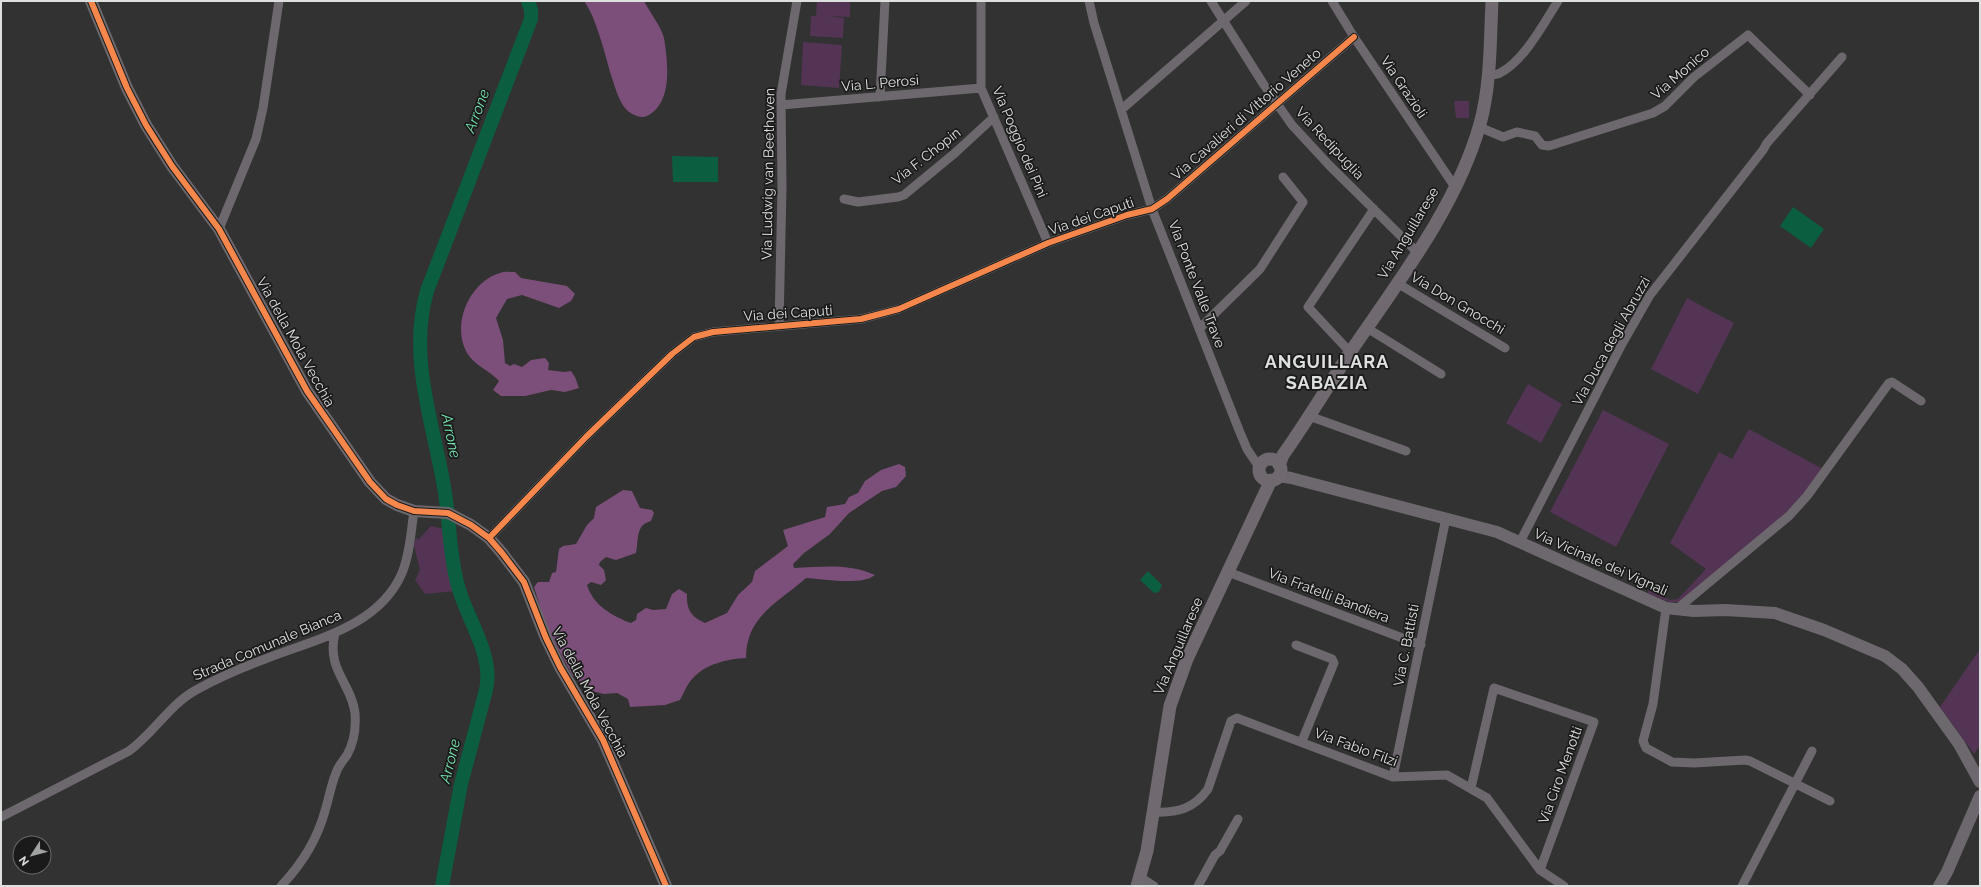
<svg xmlns="http://www.w3.org/2000/svg" width="1981" height="887" viewBox="0 0 1981 887" font-family="Raleway,sans-serif">
  <style>
    .green { fill: #543454 }
    .forest { fill: #7b4f79 }
    .water { fill: #0b5f40 }
    .lines { fill: none; stroke-linecap: round; stroke-linejoin: round }
    .river { stroke: #0b5f40; stroke-width: 14 }
    .minor { stroke: #6d686d; stroke-width: 9 }
    .tertiary { stroke: #6d686d; stroke-width: 12 }
    .secondary { stroke: #716970; stroke-width: 13 }
    .cycleway-casing { stroke: #191a19; stroke-width: 8 }
    .cycleway { stroke: #f5874c; stroke-width: 6 }
    .labels { text-anchor: middle; stroke-width: 3.5; stroke-linejoin: round; paint-order: stroke }
    .street-label { font-size: 14px; fill: #dee0df; stroke: #191a19 }
    .water-label { font-size: 15px; font-style: italic; fill: #77e3af; stroke: #191a19 }
    .district-label { font-size: 18px; font-weight: bold; letter-spacing: 1px; fill: #dee0df; stroke: #191a19 }
  </style>
  <rect width="100%" height="100%" fill="#313231"/>
  <path class="green" d="M 817,1 L 850,1 L 850,17 L 827,16 L 844,18 L 843,38 L 810,36 L 811,16 L 816,16 Z
    M 803,42 L 842,45 L 839,88 L 801,85 Z
    M 1454,101 L 1469,101 L 1469,118 L 1456,118 Z
    M 1687,298 L 1734,323 L 1698,394 L 1651,369 Z
    M 1528,384 L 1562,404 L 1541,443 L 1506,423 Z
    M 1603,410 L 1669,444 L 1616,547 L 1550,512 Z
    M 1749,429 L 1823,469 L 1784,517 L 1682,602 L 1669,602 L 1648,593 L 1648,590 L 1670,600 L 1678,599 L 1706,569 L 1670,543 L 1719,452 L 1732,459 Z
    M 431,526 L 444,529 L 456,591 L 425,594 L 415,580 L 420,570 L 414,546 L 416,537 L 418,540 Z
    M 1980,649 L 1980,746 L 1974,754 L 1940,707 Z"/>
  <path class="forest" d="M 584,1 L 644,1 C 649,11 662,28 664,38 C 668,63 673,103 647,116 C 640,119 630,114 625,108 C 618,99 615,87 611,75 C 605,54 596,17 584,1 Z
    M 515,272 L 521,278 L 567,286 L 575,294 L 571,301 L 559,308 L 522,295 L 507,299 L 496,318 L 503,340 L 505,363 L 510,366 L 514,364 L 522,367 L 531,360 L 545,358 L 549,363 L 548,370 L 564,372 L 571,371 L 575,377 L 579,388 L 565,392 L 551,390 L 525,396 L 501,396 L 493,390 L 499,381 C 489,370 475,366 467,353 C 451,325 469,282 500,273 C 504,271 510,272 515,272 Z
    M 899,464 L 905,467 L 906,476 L 896,487 L 882,491 L 849,513 L 830,534 L 804,553 L 793,564 L 794,568 C 823,567 848,563 875,575 C 862,586 824,579 806,578 C 778,603 746,616 746,658 C 727,659 706,664 693,678 C 687,684 684,693 680,700 L 665,705 L 630,707 L 628,699 L 617,693 L 604,694 L 592,691 L 572,675 L 546,626 L 534,587 L 538,582 L 549,582 L 552,573 L 556,572 L 559,549 L 563,546 L 576,544 L 587,525 L 594,518 L 596,507 L 623,490 L 632,491 L 640,508 L 652,510 L 654,513 L 651,521 C 635,525 639,540 636,553 L 616,560 L 606,557 L 600,562 L 599,565 L 604,570 L 606,580 L 601,585 L 591,582 L 587,585 C 593,605 612,616 631,623 L 636,620 L 637,614 L 646,608 L 653,610 L 666,609 L 672,594 L 679,589 L 687,594 C 686,609 691,617 705,623 L 727,613 L 738,595 L 752,582 L 755,571 L 788,546 L 783,530 L 825,517 L 827,507 L 845,504 L 849,497 L 858,493 L 865,481 L 881,470 Z"/>
  <path class="water" d="M 672,156 L 718,157 L 718,182 L 673,182 Z
    M 1793,207 L 1824,229 L 1811,248 L 1780,226 Z
    M 1148,571 L 1162,585 L 1159,592 L 1154,593 L 1140,580 Z"/>
  <g class="lines">
    <path class="river" d="M 442,886 L 461,784 L 486,690 C 494,654 467,620 458,586 C 449,555 450,520 444,487 C 433,422 408,357 427,291 L 531,19 L 531,10 L 528,1"/>
    <path class="minor" d="M 981,1 L 981,88 L 1048,243
      M 1089,1 L 1094,23 L 1152,209 L 1239,430 L 1247,449 L 1259,467
      M 1211,1 L 1264,85 L 1292,125 L 1329,165 L 1417,252
      M 1332,1 L 1354,37 L 1455,187
      M 1488,75 C 1492,75 1497,75 1500,73 C 1524,61 1544,23 1558,1
      M 880,97 L 885,1
      M 781,105 L 981,88
      M 1122,109 L 1246,1
      M 1479,127 L 1503,137 L 1517,132 L 1535,136 L 1542,145 L 1549,146 L 1653,113 L 1665,106 L 1694,77 L 1748,35 L 1810,95
      M 844,199 L 858,202 L 898,197 L 904,195 L 955,153 L 994,117
      M 219,229 L 256,139 L 263,108 L 279,1
      M 1397,283 L 1505,348
      M 779,325 L 782,188 L 781,94 L 797,1
      M 1367,328 L 1441,374
      M 1199,329 L 1260,269 L 1303,202 L 1283,177
      M 1350,352 L 1308,307 L 1374,209
      M 1309,416 L 1406,451
      M 489,538 L 586,437 L 672,354 L 694,337 L 713,332 L 861,319 L 899,309 L 1048,243 L 1127,215 L 1152,209 L 1167,199 L 1354,37
      M 1520,542 L 1622,344 L 1650,295 L 1763,150 L 1767,143 L 1842,57
      M 1228,572 L 1421,645
      M 1666,608 L 1653,704 L 1643,741 L 1646,748 L 1672,762 L 1694,763 L 1745,760 L 1750,761 L 1830,801
      M 1677,609 L 1789,516 L 1807,496 L 1889,383 L 1892,382 L 1921,401
      M 1296,645 L 1332,659 L 1334,663 L 1302,741
      M 1393,777 L 1446,518
      M 1471,788 L 1494,688 L 1594,722 L 1540,870
      M 1154,812 C 1177,813 1194,809 1208,789 L 1231,721 L 1237,718 L 1393,777 L 1447,775 L 1487,798 L 1540,870 L 1564,886
      M 1,817 L 129,751 C 154,733 169,705 196,690 C 218,678 241,668 265,659 C 313,640 379,627 402,573 C 410,554 411,531 414,511
      M 1140,877 L 1154,886
      M 281,886 C 302,864 317,840 325,811 C 329,798 331,785 336,773 C 338,766 343,761 347,755 C 354,743 356,727 355,713 C 351,682 326,670 335,633
      M 1198,886 L 1215,855 L 1220,851 L 1238,819
      M 1742,886 L 1812,751"/>
    <path class="tertiary" d="M 91,1 L 127,88 L 146,125 L 172,166 L 219,229 L 307,391 L 370,482 L 386,499 L 397,505 L 414,511 L 448,513 L 471,525 L 489,538 L 502,553 L 524,582 L 546,638 L 560,667 L 603,740 L 666,886
      M 1278,476 L 1291,478 L 1497,532 L 1666,608 L 1694,611 L 1725,610 L 1775,613 L 1824,630 L 1885,656 L 1902,669 L 1918,687 L 1959,744 L 1980,782
      M 1939,886 L 1947,872 L 1980,796"/>
    <path class="secondary" d="M1259 470a11 11 0 1 1 22 0a11 11 0 1 1-22 0Z
      M 1279,465 L 1283,455 C 1307,421 1328,386 1351,351 C 1398,282 1457,206 1480,124 C 1491,84 1490,42 1492,1
      M 1137,886 L 1147,851 L 1170,706 L 1187,659 L 1271,480"/>
    <defs>
      <path id="cycleway" d="M 91,1 L 127,88 L 146,125 L 172,166 L 219,229 L 307,391 L 370,482 L 386,499 L 397,505 L 414,511 L 448,513 L 471,525 L 489,538 L 502,553 L 524,582 L 546,638 L 560,667 L 603,740 L 666,886
        M 489,538 L 586,437 L 672,354 L 694,337 L 713,332 L 861,319 L 899,309 L 1048,243 L 1127,215 L 1152,209 L 1167,199 L 1354,37"/>
    </defs>
    <use href="#cycleway" class="cycleway-casing"/>
    <use href="#cycleway" class="cycleway"/>
  </g>
  <g class="labels">
    <g class="street-label">
      <text transform="translate(1680 73) rotate(-41)" y="5">Via Monico</text>
      <text transform="translate(880 83) rotate(-5)" y="5">Via L. Perosi</text>
      <text transform="translate(1404 87) rotate(56)" y="5">Via Grazioli</text>
      <text transform="translate(1246 114) rotate(-41)" y="5">Via Cavalieri di Vittorio Veneto</text>
      <text transform="translate(1020 142) rotate(67)" y="5">Via Poggio dei Pini</text>
      <text transform="translate(1330 143) rotate(47)" y="5">Via Redipuglia</text>
      <text transform="translate(926 156) rotate(-38)" y="5">Via F. Chopin</text>
      <text transform="translate(768 174) rotate(-89)" y="5">Via Ludwig van Beethoven</text>
      <text transform="translate(1091 216) rotate(-19)" y="5">Via dei Caputi</text>
      <text transform="translate(1408 233) rotate(-59)" y="5">Via Anguillarese</text>
      <text transform="translate(1197 284) rotate(69)" y="5">Via Ponte Valle Trave</text>
      <text transform="translate(1458 303) rotate(31)" y="5">Via Don Gnocchi</text>
      <text transform="translate(788 313) rotate(-4)" y="5">Via dei Caputi</text>
      <text transform="translate(1611 341) rotate(-61)" y="5">Via Duca degli Abruzzi</text>
      <text transform="translate(296 342) rotate(61)" y="5">Via della Mola Vecchia</text>
      <text transform="translate(1601 562) rotate(24)" y="5">Via Vicinale dei Vignali</text>
      <text transform="translate(1329 595) rotate(21)" y="5">Via Fratelli Bandiera</text>
      <text transform="translate(267 645) rotate(-23)" y="5">Strada Comunale Bianca</text>
      <text transform="translate(1406 645) rotate(-79)" y="5">Via C. Battisti</text>
      <text transform="translate(1178 646) rotate(-67)" y="5">Via Anguillarese</text>
      <text transform="translate(590 692) rotate(62)" y="5">Via della Mola Vecchia</text>
      <text transform="translate(1356 747) rotate(20)" y="5">Via Fabio Filzi</text>
      <text transform="translate(1560 775) rotate(-70)" y="5">Via Ciro Menotti</text>
    </g>
    <g class="water-label">
      <text transform="translate(477 111) rotate(-69)" y="5">Arrone</text>
      <text transform="translate(451 436) rotate(78)" y="5">Arrone</text>
      <text transform="translate(450 761) rotate(-76)" y="5">Arrone</text>
    </g>
    <g class="district-label">
      <text x="1327" y="368">ANGUILLARA<tspan x="1327" dy="21">SABAZIA</tspan></text>
    </g>
  </g>
  <rect width="1981" height="887" fill="none" stroke="#dee0df" stroke-width="4"/>
  <g transform="translate(32 855) rotate(234)"><circle r="19" fill="#191a19" stroke="#686968"/>
  <path d="M0-3L7 15L0 10L-7 15Z" fill="#a1a3a2"/>
  <text y="-6" font-size="11" font-weight="bold" text-anchor="middle" fill="#dee0df">N</text>
  </g>
</svg>
